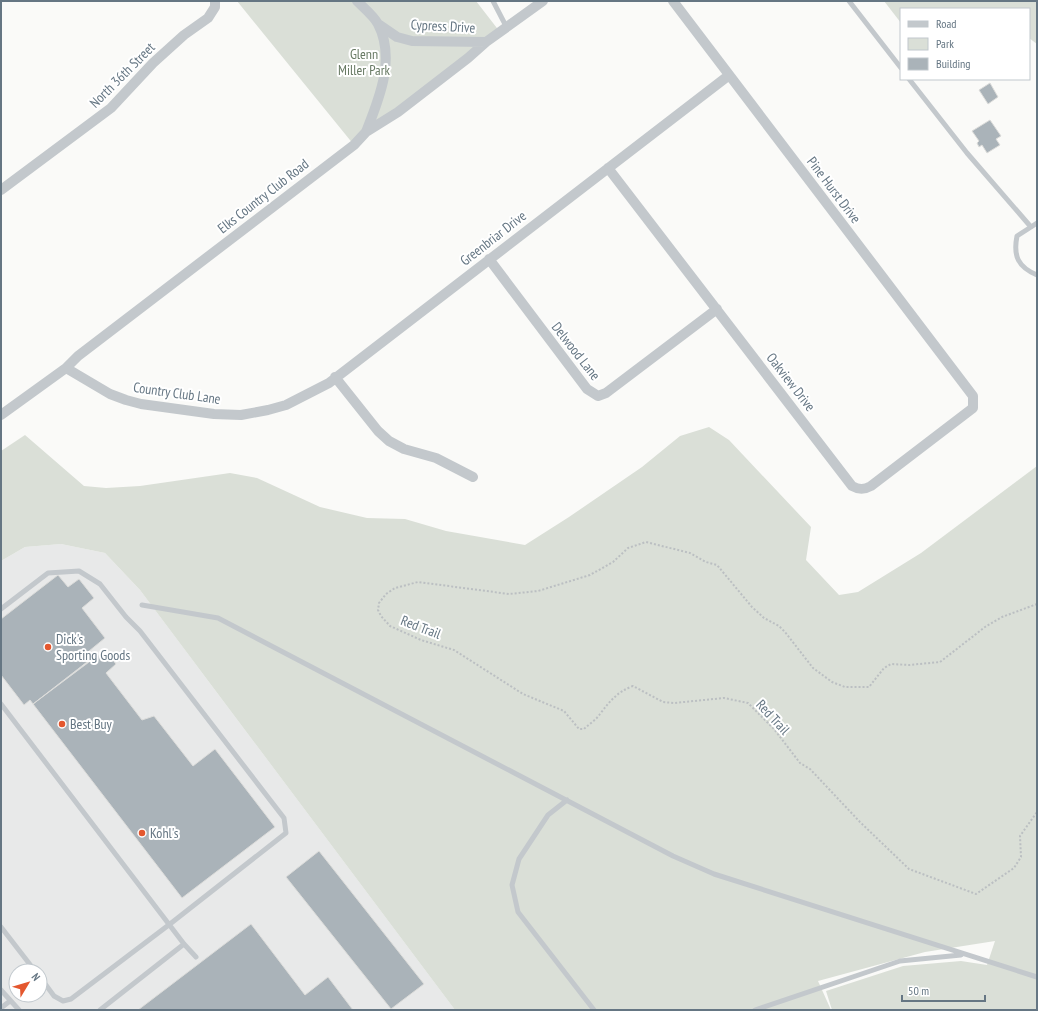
<svg xmlns="http://www.w3.org/2000/svg" width="1038" height="1011" viewBox="0 0 1038 1011" font-family="'PT Sans Narrow',sans-serif">
  <style>
    .built { fill: #e8e9e9; fill-rule: evenodd }
    .green { fill: #dadfd7 }
    .building { fill: #aab3b9; stroke: #dcdcda }
    .lines { fill: none; stroke-linecap: round; stroke-linejoin: round }
    .path { stroke: #bbbfc2; stroke-width: 2; stroke-dasharray: 2 2; stroke-linecap: butt }
    .service { stroke: #c3c8cc; stroke-width: 5 }
    .minor { stroke: #c3c8cc; stroke-width: 10 }
    .poi-dot { fill: #e4572e; stroke: #fff; stroke-width: 1.5 }
    .labels { text-anchor: middle; stroke-width: 4; stroke-linejoin: round; paint-order: stroke }
    .street-label { font-size: 14px; fill: #657683; stroke: #fff }
    .park-label { font-size: 14px; fill: #687a64; stroke: #fff }
    .poi-label { font-size: 14px; fill: #657683; stroke: #fff; text-anchor: start }
  </style>
  <rect width="100%" height="100%" fill="#fafaf8"/>
  <path class="built" d="M 61,544 L 105,553 L 140,590 L 455,1010 L 1,1010 L 1,561 L 25,547 ZM 16,971 L 40,971 L 40,995 L 16,995 Z"/>
  <path class="green" d="M 237,1 L 476,1 L 500,32 L 354,145 Z
    M 884,1 L 1037,1 L 1037,44 L 1029,38 L 1029,9 L 901,9 L 901,23 Z
    M 709,427 L 729,440 L 811,527 L 806,560 L 839,595 L 858,592 L 921,553 L 1037,466 L 1037,1010 L 832,1010 L 826,991 L 903,966 L 961,961 L 987,965 L 995,941 L 925,952 L 818,981 L 831,1010 L 455,1010 L 140,590 L 105,553 L 61,544 L 25,547 L 1,561 L 1,451 L 25,435 L 84,486 L 106,488 L 140,486 L 230,473 L 257,478 L 320,507 L 367,518 L 405,519 L 446,531 L 525,545 L 569,517 L 642,467 L 680,436 Z"/>
  <path class="building" d="M 990,83 L 998,97 L 988,104 L 979,90 Z
    M 990,120 L 1001,136 L 996,139 L 1000,145 L 987,153 L 982,145 L 979,147 L 977,143 L 979,141 L 972,131 Z
    M 58,575 L 68,587 L 79,579 L 94,598 L 82,608 L 105,638 L 83,656 L 87,662 L 33,704 L 30,700 L 24,705 L 1,675 L 1,619 Z
    M 105,650 L 116,664 L 106,673 L 142,720 L 154,716 L 193,766 L 215,749 L 275,827 L 182,898 L 33,704 Z
    M 319,851 L 424,984 L 391,1009 L 286,877 Z
    M 251,924 L 305,995 L 328,977 L 353,1010 L 138,1010 Z"/>
  <g class="lines">
    <path class="path" d="M 1037,604 L 1002,617 L 985,627 L 940,662 L 909,665 L 891,664 L 884,668 L 869,687 L 845,687 L 832,682 L 813,668 L 785,632 L 779,626 L 764,618 L 752,607 L 717,565 L 706,562 L 690,553 L 646,542 L 628,548 L 613,562 L 590,575 L 538,591 L 509,594 L 418,582 L 395,588 L 386,594 L 379,603 L 378,610 L 381,616 L 390,626 L 421,640 L 454,650 L 523,694 L 564,711 L 579,729 L 584,729 C 589,724 596,720 600,714 C 610,701 617,692 633,686 L 663,702 L 674,703 L 724,698 L 748,703 L 774,729 L 800,763 L 810,769 L 860,822 L 909,869 L 976,894 L 1014,868 L 1021,857 L 1020,836 L 1037,812"/>
    <path class="service" d="M 493,1 L 507,28
      M 849,1 L 901,68
      M 909,79 L 967,153 L 1031,227 L 1017,236 C 1013,256 1018,267 1037,275
      M 1031,227 L 1037,223
      M 142,605 L 218,618 L 673,856 L 714,874 L 1037,977
      M 1,609 L 48,573 L 79,571 L 100,584 L 126,617 L 140,631 L 284,818 L 286,833 L 170,924 L 71,999 L 63,1001 L 54,996 L 40,977
      M 1,704 L 184,944 L 196,957
      M 567,800 L 548,815 L 519,859 L 512,885 L 518,912 L 594,1010
      M 1,927 L 35,971
      M 1,990 L 19,1010
      M 1,1008 L 10,1001
      M 100,1010 L 184,944
      M 755,1010 L 900,961 L 961,955"/>
    <path class="minor" d="M 357,1 C 364,8 374,16 378,24 C 396,59 379,99 366,132
      M 378,24 L 397,37 L 412,41 L 486,42
      M 608,168 L 852,486 C 859,490 864,490 871,486 L 973,408 L 973,396 L 673,1
      M 1,190 L 111,108 L 153,63 L 184,35 L 208,18 L 215,7 L 215,1
      M 489,259 L 587,389 L 598,396 L 606,393 L 717,309
      M 66,368 L 110,394 L 126,400 L 141,404 L 214,414 L 241,415 L 268,410 L 286,405 L 329,383 L 728,76
      M 335,377 L 378,431 L 389,441 L 404,449 L 436,458 L 473,477
      M 1,415 L 66,368 L 78,356 L 354,145 L 366,132 L 398,112 L 468,58 L 486,42 L 543,1"/>
  </g>
  <g class="poi-dot">
    <circle cx="48" cy="647" r="4"/>
    <circle cx="62" cy="724" r="4"/>
    <circle cx="142" cy="833" r="4"/>
  </g>
  <g class="labels">
    <g class="street-label">
      <text transform="translate(443 26) rotate(3)" y="5">Cypress Drive</text>
      <text transform="translate(122 75) rotate(-45)" y="5">North 36th Street</text>
      <text transform="translate(834 190) rotate(53)" y="5">Pine Hurst Drive</text>
      <text transform="translate(263 196) rotate(-38)" y="5">Elks Country Club Road</text>
      <text transform="translate(493 238) rotate(-38)" y="5">Greenbriar Drive</text>
      <text transform="translate(576 351) rotate(52)" y="5">Delwood Lane</text>
      <text transform="translate(791 382) rotate(52)" y="5">Oakview Drive</text>
      <text transform="translate(177 393) rotate(8)" y="5">Country Club Lane</text>
      <text transform="translate(421 627) rotate(21)" y="5">Red Trail</text>
      <text transform="translate(773 717) rotate(47)" y="5">Red Trail</text>
    </g>
    <g class="park-label">
      <text x="364" y="59">Glenn<tspan x="364" dy="16">Miller Park</tspan></text>
    </g>
    <g class="poi-label">
      <text x="56" y="644">Dick's<tspan x="56" dy="16">Sporting Goods</tspan></text>
      <text x="70" y="729">Best Buy</text>
      <text x="150" y="838">Kohl's</text>
    </g>
  </g>
  <rect width="1038" height="1011" fill="none" stroke="#657683" stroke-width="4"/>
  <rect x="900" y="8" width="130" height="72" fill="#ffffff" stroke="#c1c8cd"/>
  <rect x="908" y="21" width="20" height="6" fill="#c3c8cc" stroke="#c1c8cd"/>
  <text x="936" y="28" font-size="12" fill="#657683">Road</text>
  <rect x="908" y="38" width="20" height="12" fill="#dadfd7" stroke="#c1c8cd"/>
  <text x="936" y="48" font-size="12" fill="#657683">Park</text>
  <rect x="908" y="58" width="20" height="12" fill="#aab3b9" stroke="#c1c8cd"/>
  <text x="936" y="68" font-size="12" fill="#657683">Building</text>
  <g transform="translate(28 983) rotate(52)"><circle r="19" fill="#ffffff" stroke="#c1c8cd"/>
  <path d="M0-3L7 15L0 10L-7 15Z" fill="#e4572e"/>
  <text y="-6" font-size="11" font-weight="bold" text-anchor="middle" fill="#657683">N</text>
  </g>
  <path d="M902 995v6h83v-6" fill="none" stroke="#657683" stroke-width="2"/>
  <text x="908" y="995" font-size="12" fill="#657683" stroke="#ffffff" stroke-width="3" paint-order="stroke">50 m</text>
</svg>
